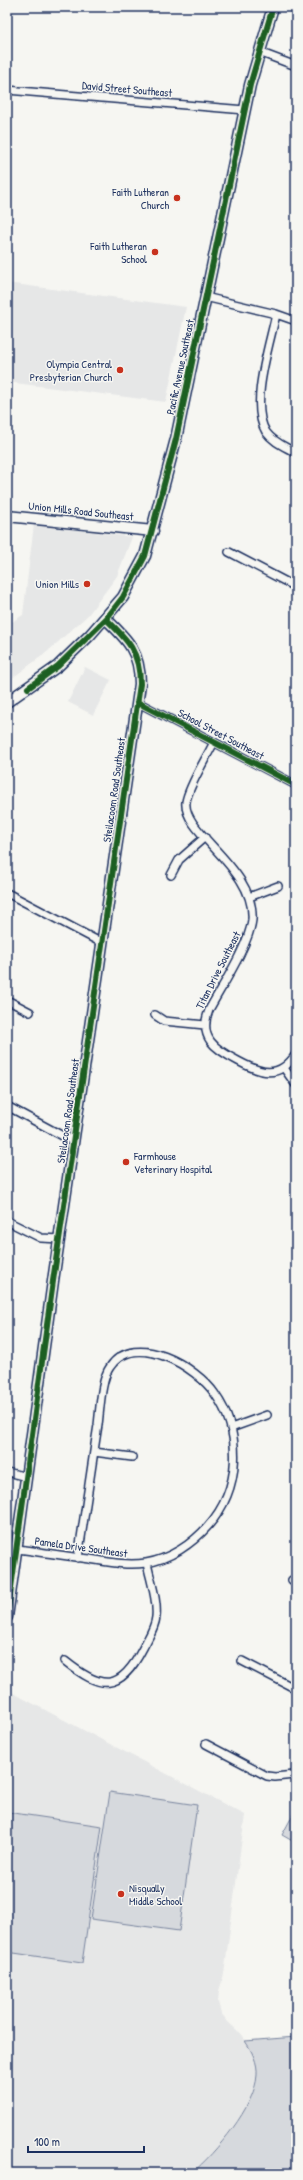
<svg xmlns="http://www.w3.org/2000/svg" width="303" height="2180" viewBox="0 0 303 2180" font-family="'Patrick Hand',sans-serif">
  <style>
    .built { fill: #e6e7e7 }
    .green { fill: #d6d9dd; stroke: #78849e }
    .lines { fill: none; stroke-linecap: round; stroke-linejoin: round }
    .street-casing { stroke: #1b2f5e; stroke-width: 10 }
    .secondary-casing { stroke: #1b2f5e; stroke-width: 13 }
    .street { stroke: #f6f6f2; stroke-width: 7 }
    .secondary { stroke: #f6f6f2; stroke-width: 10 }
    .cycleway-casing { stroke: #f6f6f2; stroke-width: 8 }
    .cycleway { stroke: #1b5e20; stroke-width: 6 }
    .poi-dot { fill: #c8321e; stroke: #f6f6f2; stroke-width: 1.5 }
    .labels { text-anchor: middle; stroke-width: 3; stroke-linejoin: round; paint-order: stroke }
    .street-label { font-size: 11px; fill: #1b2f5e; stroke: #f6f6f2 }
    .poi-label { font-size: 11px; fill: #1b2f5e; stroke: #f6f6f2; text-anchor: end }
  </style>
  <rect width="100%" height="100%" fill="#f6f6f2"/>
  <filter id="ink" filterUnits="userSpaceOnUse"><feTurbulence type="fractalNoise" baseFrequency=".025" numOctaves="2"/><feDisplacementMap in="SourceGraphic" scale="8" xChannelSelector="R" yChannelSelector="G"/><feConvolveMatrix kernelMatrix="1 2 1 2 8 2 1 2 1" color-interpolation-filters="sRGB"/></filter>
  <g filter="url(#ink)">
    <path class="built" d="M 7,283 L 186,307 L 166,402 L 7,382 Z
      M 34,524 L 132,537 L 117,576 L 88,615 L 47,652 L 7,682 L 7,625 L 23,615 Z
      M 85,667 L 111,680 L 93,715 L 68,702 Z
      M 9,1691 L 245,1815 L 224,1974 L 219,1991 L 218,2002 L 221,2013 L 228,2022 L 240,2033 L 254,2054 L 258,2074 L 248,2106 L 219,2146 L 192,2173 L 141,2173 L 131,2168 L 129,2173 L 7,2173 L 7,1706 Z"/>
    <path class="green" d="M 110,1792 L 197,1805 L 179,1931 L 91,1919 Z
      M 296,1809 L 296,1843 L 282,1835 Z
      M 7,1812 L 102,1826 L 82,1963 L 7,1952 Z
      M 296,2037 L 296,2173 L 192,2173 C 216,2152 255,2107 257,2075 C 258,2063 252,2051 245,2041 Z"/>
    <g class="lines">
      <defs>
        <path id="street" d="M 259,52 L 296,66
          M 7,90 L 245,110
          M 205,297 L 276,314 L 296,321
          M 276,314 C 270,344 249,405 266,432 C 273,442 286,447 296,453
          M 229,552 L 296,587
          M 137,702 L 296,785
          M 214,742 C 207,757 188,787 186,802 C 182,833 256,868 252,920 C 249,945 222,986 209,1010 C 198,1038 215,1049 238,1061 C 260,1073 279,1080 296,1054
          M 171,875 L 179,860 L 205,837
          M 7,893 L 102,943
          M 249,897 L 278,886
          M 7,1000 L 30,1012
          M 155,1015 L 164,1021 L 205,1025
          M 284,1068 L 296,1085
          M 7,1106 L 74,1142
          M 7,1221 L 41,1238 L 60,1239
          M 231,1428 L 267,1415
          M 94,1452 L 132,1457
          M 7,1472 L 27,1477
          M 17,1549 C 41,1552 65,1556 90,1559 C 108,1562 127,1566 146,1563 C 170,1559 192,1544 208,1526 C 241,1489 243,1434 215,1394 C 197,1367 135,1330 110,1367 C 101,1379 100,1410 98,1425 C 91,1469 85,1513 78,1558
          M 292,1580 L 296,1582
          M 65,1661 C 101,1690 120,1693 143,1648 C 148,1638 155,1628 156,1617 C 158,1600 150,1579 147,1563
          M 242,1661 L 296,1689
          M 206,1744 L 267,1776 L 275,1777 L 294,1775"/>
        <path id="secondary" d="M 7,516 L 153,531
          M 7,702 L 58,666 L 90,635 L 123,597 L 145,556 L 176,439 L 250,85 L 273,7
          M 7,1617 L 53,1281 L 140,684 C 140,652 128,640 106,619"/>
      </defs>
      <use href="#street" class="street-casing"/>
      <use href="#secondary" class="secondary-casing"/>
      <use href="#street" class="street"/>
      <use href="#secondary" class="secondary"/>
      <defs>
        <path id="cycleway" d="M 28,688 L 58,666 L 106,619 L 123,597 L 145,556 L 176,439 L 250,85 L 273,7
          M 137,702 L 296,785
          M 7,1617 L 53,1281 L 140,684 C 140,652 128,640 106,619"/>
      </defs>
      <use href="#cycleway" class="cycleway-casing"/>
      <use href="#cycleway" class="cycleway"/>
    </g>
  </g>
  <g class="poi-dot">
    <circle cx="177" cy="198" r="4"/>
    <circle cx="155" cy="252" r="4"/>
    <circle cx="120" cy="370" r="4"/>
    <circle cx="87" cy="584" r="4"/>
    <circle cx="126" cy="1162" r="4"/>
    <circle cx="121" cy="1894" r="4"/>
  </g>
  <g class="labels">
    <g class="street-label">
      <text transform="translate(127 89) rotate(5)" y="4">David Street Southeast</text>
      <text transform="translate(180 367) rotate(-78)" y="4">Pacific Avenue Southeast</text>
      <text transform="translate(81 511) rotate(6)" y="4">Union Mills Road Southeast</text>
      <text transform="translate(221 734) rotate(28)" y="4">School Street Southeast</text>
      <text transform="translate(114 790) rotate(-82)" y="4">Steilacoom Road Southeast</text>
      <text transform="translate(218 970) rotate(-63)" y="4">Titan Drive Southeast</text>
      <text transform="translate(68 1111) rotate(-82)" y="4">Steilacoom Road Southeast</text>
      <text transform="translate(81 1547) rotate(8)" y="4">Pamela Drive Southeast</text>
    </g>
    <g class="poi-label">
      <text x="169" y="196">Faith Lutheran<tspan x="169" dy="13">Church</tspan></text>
      <text x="147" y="250">Faith Lutheran<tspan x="147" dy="13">School</tspan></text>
      <text x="112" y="368">Olympia Central<tspan x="112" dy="13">Presbyterian Church</tspan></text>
      <text x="79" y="588">Union Mills</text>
      <text x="134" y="1160" text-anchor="start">Farmhouse<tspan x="134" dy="13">Veterinary Hospital</tspan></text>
      <text x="129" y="1892" text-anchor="start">Nisqually<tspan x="129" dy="13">Middle School</tspan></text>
    </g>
  </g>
  <rect width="303" height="2180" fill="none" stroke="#f6f6f2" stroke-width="24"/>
  <rect x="12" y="12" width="279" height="2156" fill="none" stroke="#1b2f5e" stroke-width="1.5" filter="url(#ink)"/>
  <path d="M28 2146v6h116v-6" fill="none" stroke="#1b2f5e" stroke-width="2"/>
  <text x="34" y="2146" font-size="12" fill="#1b2f5e" stroke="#f6f6f2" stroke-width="3" paint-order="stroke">100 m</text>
</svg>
